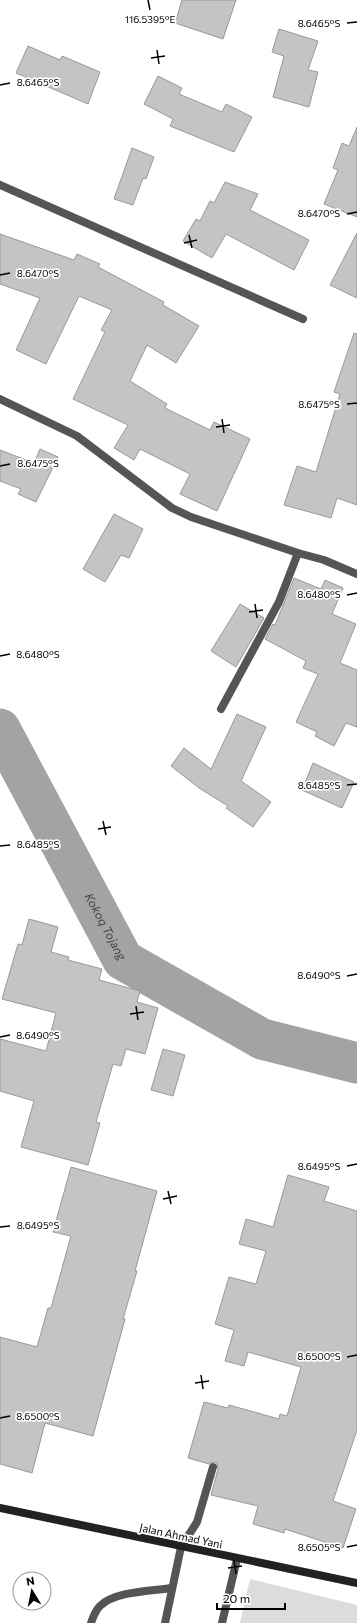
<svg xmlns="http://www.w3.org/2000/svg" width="357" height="1623" viewBox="0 0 357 1623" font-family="Commissioner,sans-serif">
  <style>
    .green { fill: #dcdcdc }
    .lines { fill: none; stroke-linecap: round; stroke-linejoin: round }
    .river { stroke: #a3a3a3; stroke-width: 41 }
    .building { fill: #c4c4c4; stroke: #999 }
    .lane { stroke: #555; stroke-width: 8 }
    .street { stroke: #555; stroke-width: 8 }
    .secondary { stroke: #222; stroke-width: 8 }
    .ticks { fill: none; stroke: #000; stroke-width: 1.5 }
    .labels { text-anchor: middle; stroke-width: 3.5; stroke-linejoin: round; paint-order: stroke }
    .street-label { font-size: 11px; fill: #000; stroke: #fff }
    .water-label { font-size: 12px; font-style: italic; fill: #444; stroke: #fff }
    .ticks-label { font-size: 10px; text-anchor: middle; fill: #000; stroke: #fff; stroke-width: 3.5; stroke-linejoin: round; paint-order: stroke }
  </style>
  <rect width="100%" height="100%" fill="#fff"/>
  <path class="green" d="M 250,1579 L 357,1605 L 357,1623 L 240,1623 Z"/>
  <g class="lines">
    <path class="river" id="s1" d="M 0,729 L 123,960 L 262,1039 L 357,1063"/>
  </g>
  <path class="building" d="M 182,0 L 236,0 L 223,39 L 175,23 Z
    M 279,29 L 318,41 L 308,70 L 318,72 L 309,107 L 273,97 L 284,56 L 272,52 Z
    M 28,46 L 60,60 L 62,56 L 100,72 L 88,104 L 16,73 Z
    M 158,76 L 182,88 L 179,94 L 222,112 L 226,104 L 252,117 L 234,152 L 170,126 L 173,119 L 144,104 Z
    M 357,127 L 357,217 L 324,204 L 338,170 L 333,168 L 342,143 L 349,146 Z
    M 132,148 L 154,157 L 146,179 L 143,178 L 133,205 L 114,199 Z
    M 225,182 L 258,194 L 250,210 L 309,240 L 294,270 L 226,234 L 212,258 L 183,241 L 196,219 L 200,221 L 210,201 L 214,203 Z
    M 357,233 L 357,298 L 330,285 Z
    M 0,234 L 74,260 L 77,254 L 100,264 L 98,267 L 164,302 L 163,305 L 199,326 L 176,363 L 147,345 L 130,381 L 167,404 L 165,408 L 210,430 L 214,422 L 250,439 L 217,511 L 180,494 L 190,474 L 140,449 L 134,460 L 114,448 L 128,425 L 73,399 L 105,332 L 101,330 L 112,310 L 79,296 L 46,364 L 16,350 L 40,298 L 0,284 Z
    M 354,333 L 357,334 L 357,505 L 337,498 L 331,518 L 284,505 L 297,466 L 316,472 L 340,394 L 334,392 Z
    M 40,449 L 58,457 L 36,502 L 18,494 L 21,489 L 0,481 L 0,450 L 34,463 Z
    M 114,514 L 143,529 L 129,558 L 121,555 L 105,582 L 83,569 Z
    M 294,578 L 321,589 L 325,580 L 343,588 L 332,614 L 356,624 L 340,663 L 357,670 L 357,727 L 346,723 L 334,746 L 315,736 L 317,732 L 296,722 L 318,674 L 303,668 L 306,661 L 265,639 L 273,624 L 275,625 Z
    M 240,604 L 264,618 L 236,667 L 211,651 Z
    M 237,714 L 266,727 L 241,781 L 271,802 L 253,827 L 226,808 L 228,806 L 199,788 L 171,766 L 184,748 L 211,769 Z
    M 313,763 L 354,782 L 342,808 L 302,790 Z
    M 29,919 L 58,927 L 51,952 L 69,957 L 68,960 L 102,969 L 99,980 L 140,991 L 137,1002 L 158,1008 L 145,1054 L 126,1049 L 121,1066 L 113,1064 L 96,1122 L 100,1123 L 88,1165 L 21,1147 L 34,1101 L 0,1091 L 0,1039 L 46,1051 L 56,1013 L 2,999 L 18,944 L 22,945 Z
    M 163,1049 L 185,1055 L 173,1096 L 151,1090 Z
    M 71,1167 L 157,1191 L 135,1271 L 137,1271 L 123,1319 L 125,1319 L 93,1436 L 45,1423 L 32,1473 L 0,1464 L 0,1337 L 37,1347 L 48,1308 L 51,1308 L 71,1236 L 53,1232 Z
    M 288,1175 L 329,1187 L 324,1201 L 357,1211 L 357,1430 L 333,1501 L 356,1509 L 343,1548 L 285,1529 L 284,1533 L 253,1524 L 258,1506 L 211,1495 L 218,1469 L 217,1463 L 212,1462 L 209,1464 L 188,1458 L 204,1402 L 228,1408 L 229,1405 L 279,1419 L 280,1414 L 287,1416 L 301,1367 L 248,1352 L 244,1366 L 225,1361 L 234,1330 L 215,1324 L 229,1277 L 256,1284 L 266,1251 L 239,1244 L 246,1219 L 273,1227 Z"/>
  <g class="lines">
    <path class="lane" d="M 91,1623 C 93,1617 95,1611 100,1606 C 115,1591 152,1591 172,1588
      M 165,1623 L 181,1547
      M 222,1623 L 237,1559"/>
    <path class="street" d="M 0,185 L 303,319
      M 0,399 L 77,436 L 172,508 L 191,517 L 298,553 L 324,560 L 357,574
      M 221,709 L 279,602 L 298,553
      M 181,1547 L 197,1522 L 213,1467"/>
    <path class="secondary" d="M 0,1508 L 357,1583"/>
  </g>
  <path class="ticks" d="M 148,0 L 150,10M 347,23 L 357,22M 157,50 L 159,64M 151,58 L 165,56M 0,85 L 10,83M 347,214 L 357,212M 189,235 L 192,248M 184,243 L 197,240M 0,275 L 10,273M 347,404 L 357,403M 222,419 L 224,433M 216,427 L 230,425M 0,466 L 10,464M 347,595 L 357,593M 255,604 L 257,618M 249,612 L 263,610M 0,656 L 10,654M 347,785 L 357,784M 103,821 L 106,835M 98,829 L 111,827M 0,846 L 10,845M 347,976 L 357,974M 136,1006 L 138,1020M 130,1014 L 144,1012M 0,1037 L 10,1035M 347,1166 L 357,1164M 168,1191 L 171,1204M 163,1199 L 177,1196M 0,1227 L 10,1226M 347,1357 L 357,1355M 201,1375 L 203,1389M 195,1383 L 209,1381M 0,1418 L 10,1416M 347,1547 L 357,1545M 234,1560 L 236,1574M 228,1568 L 242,1566"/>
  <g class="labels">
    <g class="street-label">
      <text transform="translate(181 1536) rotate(12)" y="4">Jalan Ahmad Yani</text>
    </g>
    <g class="water-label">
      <text dy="4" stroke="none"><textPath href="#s1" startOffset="224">Kokoq Tojang</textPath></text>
    </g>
  </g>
  <g class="ticks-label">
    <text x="150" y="23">116.5395°E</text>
    <text x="319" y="27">8.6465°S</text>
    <text x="38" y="86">8.6465°S</text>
    <text x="319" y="217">8.6470°S</text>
    <text x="38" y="277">8.6470°S</text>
    <text x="319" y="408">8.6475°S</text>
    <text x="38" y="467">8.6475°S</text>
    <text x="319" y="598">8.6480°S</text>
    <text x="38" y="658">8.6480°S</text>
    <text x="319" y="789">8.6485°S</text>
    <text x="38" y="848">8.6485°S</text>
    <text x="319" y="979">8.6490°S</text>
    <text x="38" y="1039">8.6490°S</text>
    <text x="319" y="1170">8.6495°S</text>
    <text x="38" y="1229">8.6495°S</text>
    <text x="319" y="1360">8.6500°S</text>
    <text x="38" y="1420">8.6500°S</text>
    <text x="319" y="1551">8.6505°S</text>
  </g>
  <g transform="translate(32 1591) rotate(350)"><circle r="19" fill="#ffffff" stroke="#999999"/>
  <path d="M0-3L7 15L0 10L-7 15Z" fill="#000000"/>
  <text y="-6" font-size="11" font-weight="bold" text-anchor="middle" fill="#000000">N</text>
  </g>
  <path d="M217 1603v6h68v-6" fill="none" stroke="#000000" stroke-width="2"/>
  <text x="223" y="1603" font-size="12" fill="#000000" stroke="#ffffff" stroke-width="3" paint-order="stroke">20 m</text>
</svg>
